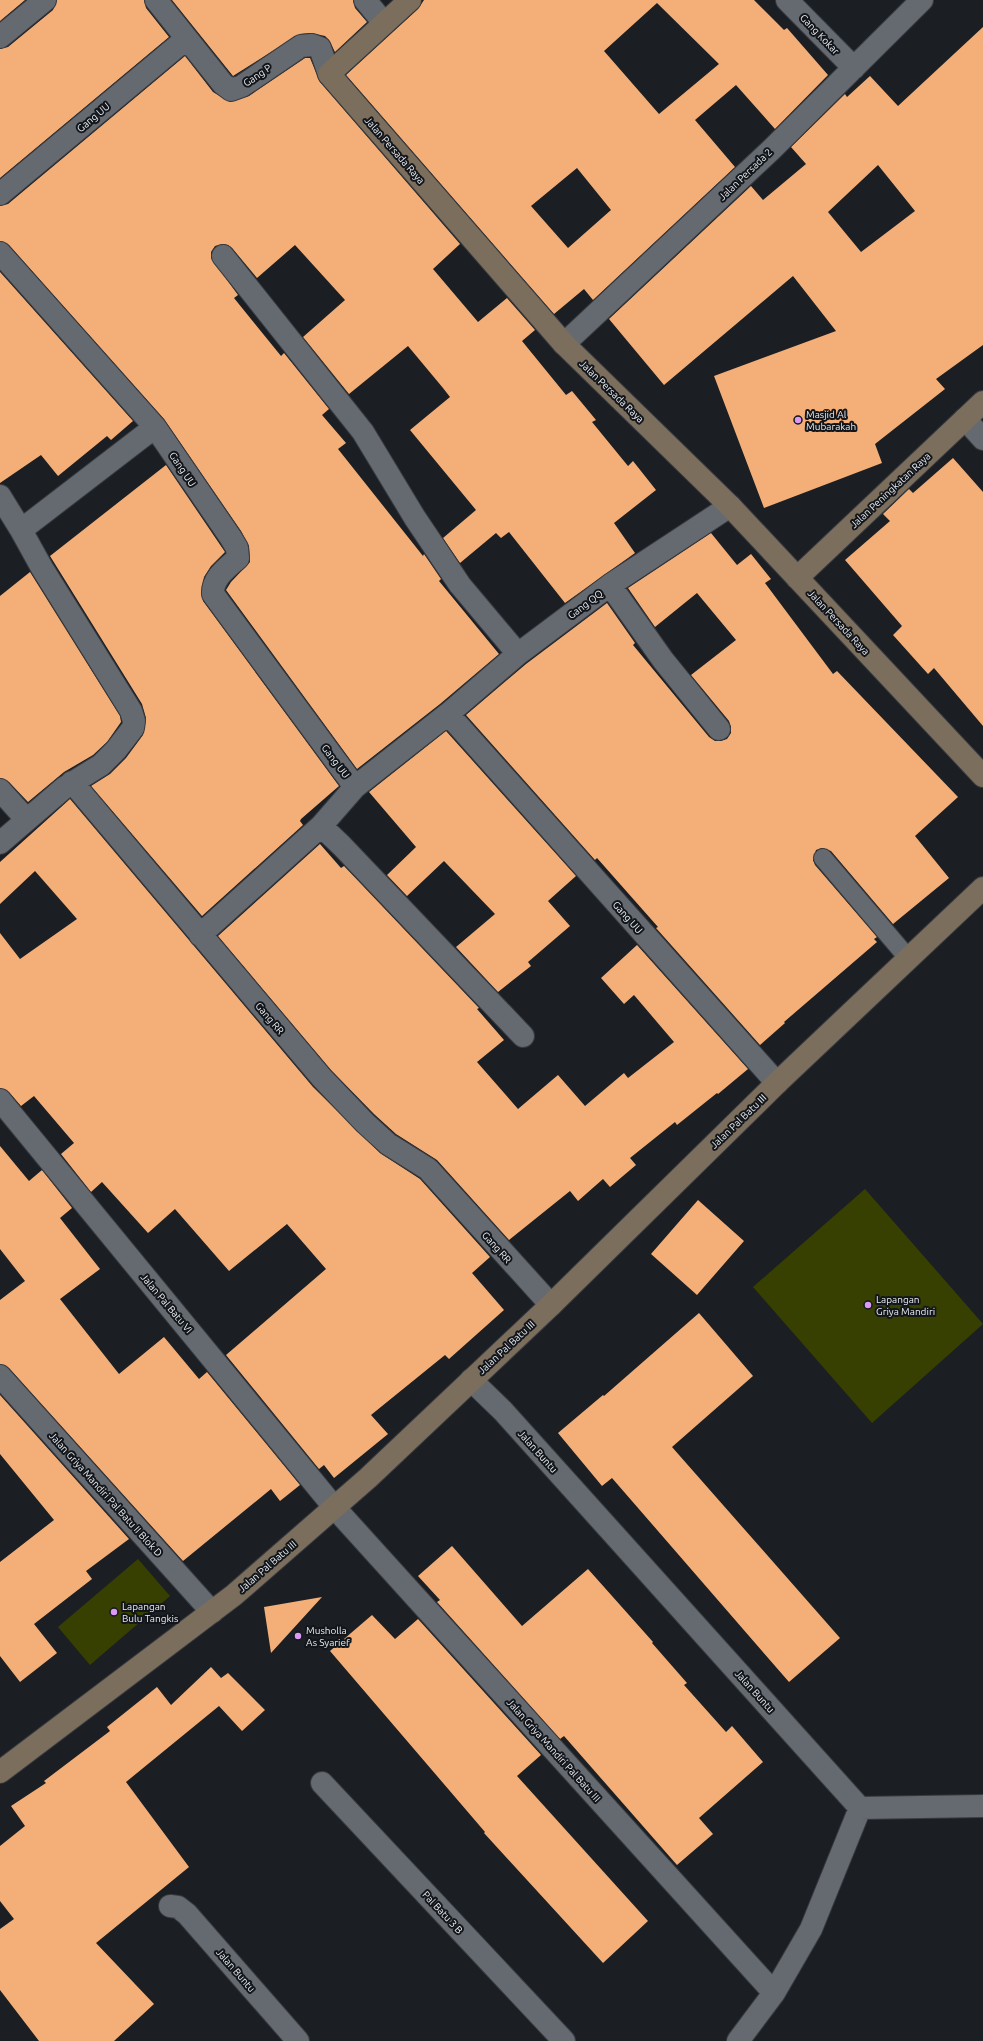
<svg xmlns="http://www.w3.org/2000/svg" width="983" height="2041" viewBox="0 0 983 2041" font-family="Ubuntu,sans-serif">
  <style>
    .green { fill: #384001 }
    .building { fill: #f4af78; fill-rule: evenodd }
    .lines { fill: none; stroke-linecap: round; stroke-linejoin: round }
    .lane-casing { stroke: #383b40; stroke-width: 20 }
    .street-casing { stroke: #383b40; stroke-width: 24 }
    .secondary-casing { stroke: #383b40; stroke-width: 24 }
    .lane { stroke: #656a71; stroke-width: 18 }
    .street { stroke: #656a71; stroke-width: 22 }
    .secondary { stroke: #7c6e5d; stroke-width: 22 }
    .poi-dot { fill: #dc99f4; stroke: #12161b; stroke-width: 1.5 }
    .labels { text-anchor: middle; stroke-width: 4; stroke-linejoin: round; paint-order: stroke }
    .street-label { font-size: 10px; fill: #eaedf1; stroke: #12161b }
    .poi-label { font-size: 10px; fill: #eaedf1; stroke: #12161b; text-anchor: start }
  </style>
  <rect width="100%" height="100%" fill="#1b1f24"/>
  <path class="green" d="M 865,1189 L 983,1324 L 872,1423 L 753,1287 Z
    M 138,1559 L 170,1596 L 90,1665 L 58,1627 Z"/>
  <path class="building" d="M 0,0 L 25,0 L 0,21 Z
    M 57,0 L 144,0 L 146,8 L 169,37 L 0,178 L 0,49 L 8,47 L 53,10 Z
    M 172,0 L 353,0 L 355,8 L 367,22 L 335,52 L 329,40 L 325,36 L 311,33 L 300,34 L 233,76 Z
    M 424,0 L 754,0 L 784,30 L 787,28 L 828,75 L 775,129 L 736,85 L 695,120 L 735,167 L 593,300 L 584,289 L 554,314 L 346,75 L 418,9 ZM 657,3 L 719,64 L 659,114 L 604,51 ZM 577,168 L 611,210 L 568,248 L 531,206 Z
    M 983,27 L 983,345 L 936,379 L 945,389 L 875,444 L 882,463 L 764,508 L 714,376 L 836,331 L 793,276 L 664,385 L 609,319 L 751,186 L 763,200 L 806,164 L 791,147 L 845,94 L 847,97 L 870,76 L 898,106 ZM 878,165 L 915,211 L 861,252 L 828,212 Z
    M 185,56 L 213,92 L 230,102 L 249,96 L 305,58 L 310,58 L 320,82 L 460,244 L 433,269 L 478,322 L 507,298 L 535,330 L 522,341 L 566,395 L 572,391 L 596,420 L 592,422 L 628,466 L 633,461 L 656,490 L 614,523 L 635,553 L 565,603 L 509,532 L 501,538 L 496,533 L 460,563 L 443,538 L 476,510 L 410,430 L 450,397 L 443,388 L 408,346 L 349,394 L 303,337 L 345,300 L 295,245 L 257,278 L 232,248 L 228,245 L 222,244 L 215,246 L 211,252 L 211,258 L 238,295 L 234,298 L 281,356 L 284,353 L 329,409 L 322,415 L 346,443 L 338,449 L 423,556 L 424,554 L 441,579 L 439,581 L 499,654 L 440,704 L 357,769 L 226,590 L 231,582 L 250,562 L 249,546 L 241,531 L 164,419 L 9,245 L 0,241 L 0,206 L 8,204 Z
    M 0,272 L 133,421 L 111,440 L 107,436 L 58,476 L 41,455 L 0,483 Z
    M 953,458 L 983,492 L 983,726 L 934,668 L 928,674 L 893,635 L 902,626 L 845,560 L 890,521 L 883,514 L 909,489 L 913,493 Z
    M 166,465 L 225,552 L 211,566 L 204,577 L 201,593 L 203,601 L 339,786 L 301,819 L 300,821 L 303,825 L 202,916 L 91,786 L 110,774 L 126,758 L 143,735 L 146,718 L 142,704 L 50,556 Z
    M 711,533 L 737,565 L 751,554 L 771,579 L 765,583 L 833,674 L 837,671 L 958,797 L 915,836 L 949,878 L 893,924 L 831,851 L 822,848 L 816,850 L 813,860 L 815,865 L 877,937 L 874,939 L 877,942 L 784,1022 L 785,1023 L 760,1045 L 656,928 L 658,927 L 597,858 L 595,860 L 466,715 L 526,664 L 607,603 L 635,643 L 633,645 L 709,737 L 715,741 L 721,741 L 727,739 L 731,733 L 731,727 L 729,721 L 691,675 L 736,640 L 697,593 L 655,627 L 628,588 Z
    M 30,572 L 120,716 L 121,722 L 107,742 L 93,755 L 64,772 L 28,802 L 9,782 L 0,778 L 0,596 Z
    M 446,731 L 576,876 L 548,901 L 570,926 L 528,962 L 531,966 L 498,992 L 456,947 L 495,914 L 444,861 L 407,896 L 387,875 L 416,847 L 369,792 Z
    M 70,799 L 313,1087 L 380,1153 L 420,1179 L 490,1257 L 472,1273 L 504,1310 L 449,1359 L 445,1355 L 371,1415 L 388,1434 L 334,1478 L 324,1465 L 319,1469 L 226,1355 L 326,1269 L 287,1224 L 229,1271 L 175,1209 L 148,1233 L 102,1182 L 91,1192 L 61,1154 L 74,1143 L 34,1096 L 21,1106 L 9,1092 L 0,1088 L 0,933 L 20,959 L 77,919 L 35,871 L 0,904 L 0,862 Z
    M 320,844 L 341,868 L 344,866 L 479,1008 L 477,1009 L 504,1040 L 477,1062 L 518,1109 L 558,1075 L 585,1106 L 624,1073 L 628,1078 L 674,1042 L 634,995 L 624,1004 L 601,978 L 637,945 L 748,1069 L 718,1094 L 717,1093 L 677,1125 L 675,1122 L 630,1158 L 636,1165 L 610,1187 L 603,1179 L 578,1201 L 570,1191 L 509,1240 L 437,1160 L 396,1134 L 374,1114 L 331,1070 L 218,936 Z
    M 0,1146 L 29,1181 L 42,1170 L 72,1208 L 60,1218 L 100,1269 L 60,1299 L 119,1374 L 164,1337 L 199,1379 L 207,1372 L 300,1485 L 280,1501 L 271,1489 L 183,1561 L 9,1368 L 0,1364 L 0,1300 L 25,1281 L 0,1249 Z
    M 698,1200 L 744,1241 L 697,1295 L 651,1254 Z
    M 699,1313 L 753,1376 L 672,1447 L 840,1638 L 789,1682 L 612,1478 L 602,1486 L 558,1433 L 603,1395 L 604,1396 Z
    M 0,1395 L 129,1539 L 86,1571 L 92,1579 L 34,1624 L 57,1653 L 20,1682 L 0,1656 L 0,1562 L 54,1520 L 0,1454 Z
    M 452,1546 L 522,1626 L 588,1569 L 653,1642 L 652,1643 L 687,1683 L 684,1685 L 726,1732 L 732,1726 L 763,1762 L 699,1818 L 713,1834 L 677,1865 L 564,1736 L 560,1739 L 437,1602 L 440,1600 L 418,1576 Z
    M 322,1597 L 271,1653 L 264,1607 Z
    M 372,1615 L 395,1639 L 418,1619 L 541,1755 L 517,1776 L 648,1921 L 603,1963 L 484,1833 L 485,1832 L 330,1651 Z
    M 211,1667 L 221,1678 L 228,1673 L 265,1710 L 242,1731 L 219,1706 L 126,1782 L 189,1867 L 96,1943 L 154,2004 L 114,2041 L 39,2041 L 0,1990 L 0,1929 L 14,1919 L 0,1901 L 0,1846 L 25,1826 L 11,1806 L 46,1783 L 44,1781 L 110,1731 L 107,1727 L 157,1687 L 171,1705 Z"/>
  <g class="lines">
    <defs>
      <path id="lane" d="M 823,858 L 908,958"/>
      <path id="street" d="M 156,0 L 223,84 L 231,90 L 242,86 L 301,46 L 312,45 L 320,48 L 329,74
        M 365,0 L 384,23
        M 787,0 L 854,68
        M 0,37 L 45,0
        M 0,194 L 186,39
        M 0,253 L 155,427 L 231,538 L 237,548 L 238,558 C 227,568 212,578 213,594 L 355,787 L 448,714 L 777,1083
        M 223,256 L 363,432 L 415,518 L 460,585 L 518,654
        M 564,344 L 772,149 L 922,0
        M 965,419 L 983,439
        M 0,496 L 21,530 L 155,427
        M 610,585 L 663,660 L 719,729
        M 448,714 L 518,654 L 610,585 L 730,506
        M 72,782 L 322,1078 L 365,1123 L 388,1144 L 428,1169 L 551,1305
        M 355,787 L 321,826 L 342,846 L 523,1036
        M 0,790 L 26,819
        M 0,843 L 64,788 L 101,765 L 116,750 L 133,728 L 134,721 L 131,711 L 42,568 L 21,530
        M 200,935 L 321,826
        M 0,1100 L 334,1507 L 774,1993
        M 0,1376 L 212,1612
        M 471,1380 L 503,1411 L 860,1808 L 811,1929 L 774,1993 L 738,2041
        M 322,1783 L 564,2041
        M 860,1808 L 983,1806
        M 170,1906 L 178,1907 L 187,1914 L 298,2041"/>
      <path id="secondary" d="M 410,0 L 329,74 L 564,344 L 730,506 L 983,776
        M 797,578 L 983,402
        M 0,1772 L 234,1595 L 368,1478 L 551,1305 L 777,1083 L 983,888"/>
    </defs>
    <use href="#lane" class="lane-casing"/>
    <use href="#street" class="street-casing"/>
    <use href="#secondary" class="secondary-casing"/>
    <use href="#lane" class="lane"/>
    <use href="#street" class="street"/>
    <use href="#secondary" class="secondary"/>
  </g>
  <g class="poi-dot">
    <circle cx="798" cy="420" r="4"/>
    <circle cx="868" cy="1305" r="4"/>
    <circle cx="114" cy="1612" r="4"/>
    <circle cx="298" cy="1636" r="4"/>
  </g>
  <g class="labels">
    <g class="street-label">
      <text transform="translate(820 34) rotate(46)" y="4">Gang Kokar</text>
      <text transform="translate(257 75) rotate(-34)" y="4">Gang P</text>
      <text transform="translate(93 117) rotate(-40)" y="4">Gang UU</text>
      <text transform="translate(395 150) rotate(49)" y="4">Jalan Persada Raya</text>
      <text transform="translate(745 174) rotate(-44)" y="4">Jalan Persada 2</text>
      <text transform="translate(612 391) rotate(44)" y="4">Jalan Persada Raya</text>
      <text transform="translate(183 469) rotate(56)" y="4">Gang UU</text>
      <text transform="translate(890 490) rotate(-43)" y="4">Jalan Peningkatan Raya</text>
      <text transform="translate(585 604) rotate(-37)" y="4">Gang QQ</text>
      <text transform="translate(839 622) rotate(47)" y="4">Jalan Persada Raya</text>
      <text transform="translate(336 761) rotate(53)" y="4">Gang UU</text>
      <text transform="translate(628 917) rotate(48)" y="4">Gang UU</text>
      <text transform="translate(270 1018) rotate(50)" y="4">Gang RR</text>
      <text transform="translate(738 1121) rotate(-44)" y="4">Jalan Pal Batu III</text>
      <text transform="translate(497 1247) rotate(48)" y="4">Gang RR</text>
      <text transform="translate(167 1303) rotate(50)" y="4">Jalan Pal Batu VI</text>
      <text transform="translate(506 1347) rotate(-43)" y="4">Jalan Pal Batu III</text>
      <text transform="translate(538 1451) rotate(48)" y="4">Jalan Buntu</text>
      <text transform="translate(106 1494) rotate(48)" y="4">Jalan Griya Mandiri Pal Batu II Blok D</text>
      <text transform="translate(267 1566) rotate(-41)" y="4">Jalan Pal Batu III</text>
      <text transform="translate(755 1691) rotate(48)" y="4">Jalan Buntu</text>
      <text transform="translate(554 1750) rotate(48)" y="4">Jalan Griya Mandiri Pal Batu III</text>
      <text transform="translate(443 1912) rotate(47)" y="4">Pal Batu 3 B</text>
      <text transform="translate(236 1970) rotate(49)" y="4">Jalan Buntu</text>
    </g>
    <g class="poi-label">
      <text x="806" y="418">Masjid Al<tspan x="806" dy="12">Mubarakah</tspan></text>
      <text x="876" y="1303">Lapangan<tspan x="876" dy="12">Griya Mandiri</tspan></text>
      <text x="122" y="1610">Lapangan<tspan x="122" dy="12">Bulu Tangkis</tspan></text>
      <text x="306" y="1634">Musholla<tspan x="306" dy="12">As Syarief</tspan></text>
    </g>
  </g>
</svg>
